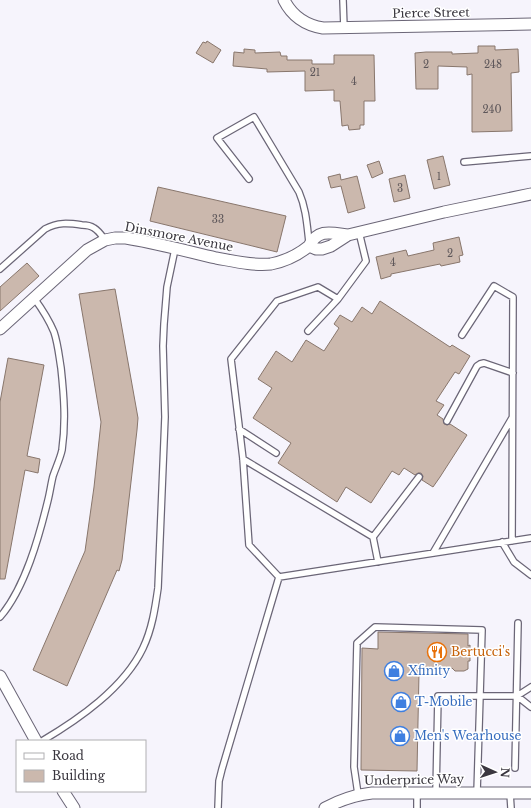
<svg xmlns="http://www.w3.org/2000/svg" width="531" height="808" viewBox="0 0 531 808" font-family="'Libre Baskerville',serif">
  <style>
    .building { fill: #cbb8ad; stroke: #88766c }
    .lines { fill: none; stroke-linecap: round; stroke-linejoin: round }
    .lane-casing { stroke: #6b6677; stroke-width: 8 }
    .street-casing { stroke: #6b6677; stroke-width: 13 }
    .lane { stroke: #fff; stroke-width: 5.5 }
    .street { stroke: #fff; stroke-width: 11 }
    .labels { text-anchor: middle; stroke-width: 3; stroke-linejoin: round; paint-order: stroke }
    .number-label { font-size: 10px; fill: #5e575a }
    .street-label { font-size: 12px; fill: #3a373f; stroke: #fff }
    .food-label { font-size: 12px; fill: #c56008; stroke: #fff; text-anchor: start }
    .shop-label { font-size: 12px; fill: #366cbe; stroke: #fff; text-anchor: start }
  </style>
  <rect width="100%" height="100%" fill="#f6f4fc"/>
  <path class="building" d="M 207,41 L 221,50 L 213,63 L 196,53 L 203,42 L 206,43 Z
    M 478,46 L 495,46 L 495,50 L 518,49 L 519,72 L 511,73 L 512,131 L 472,132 L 472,74 L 467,75 L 467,67 L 438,66 L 438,89 L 416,89 L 415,53 L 426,52 L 452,52 L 452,54 L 478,53 Z
    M 244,49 L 255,50 L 255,53 L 280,52 L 281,56 L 287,56 L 287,60 L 312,60 L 312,64 L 334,64 L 334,55 L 374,55 L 375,101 L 364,101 L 364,125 L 360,125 L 360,129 L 349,130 L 348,125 L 342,126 L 340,101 L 334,101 L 334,90 L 305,91 L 305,71 L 267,72 L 267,69 L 233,66 L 234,52 L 244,53 Z
    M 443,156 L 450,185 L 434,189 L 427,160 Z
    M 379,161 L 383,173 L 372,178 L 367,165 Z
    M 340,174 L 341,180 L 357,176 L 365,208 L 348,213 L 341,186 L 331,188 L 328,177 Z
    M 405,175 L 410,198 L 394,202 L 389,179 Z
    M 158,187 L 286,216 L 277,252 L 150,221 Z
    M 459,237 L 463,255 L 459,256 L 460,262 L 441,266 L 440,264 L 391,274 L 391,276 L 381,279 L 376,257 L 406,250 L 408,256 L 434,250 L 433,243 Z
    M 27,263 L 39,276 L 0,311 L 0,287 Z
    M 115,289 L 138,418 L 137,430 L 122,560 L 119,571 L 117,570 L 67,686 L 33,670 L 85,551 L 94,487 L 101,422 L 79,294 Z
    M 380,301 L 450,347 L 452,345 L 470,356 L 459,374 L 455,372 L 436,401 L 444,405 L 437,415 L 443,419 L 444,424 L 447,425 L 450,424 L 467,435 L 440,477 L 433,487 L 422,480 L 423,476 L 421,473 L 418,473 L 415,475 L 404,468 L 399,475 L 392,471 L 371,503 L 346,487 L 337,502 L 278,463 L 291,443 L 253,418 L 272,388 L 258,379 L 276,351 L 292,362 L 306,340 L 324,351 L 339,328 L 334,324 L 340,315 L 352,322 L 362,307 L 372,314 Z
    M 8,358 L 44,365 L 27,456 L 40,459 L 38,473 L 25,470 L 5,579 L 0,579 L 0,402 Z
    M 378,632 L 468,634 L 468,646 L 470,645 L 470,661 L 468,661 L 468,669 L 464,671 L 455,671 L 452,668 L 434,667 L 429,670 L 421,670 L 420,673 L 419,673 L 417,771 L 361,770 L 362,648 L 378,649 Z"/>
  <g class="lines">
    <defs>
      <path id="lane" d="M 343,0 L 344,28
        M 464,162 L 531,156
        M 249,179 L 217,138 L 254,117 L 299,192 C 306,208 307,225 309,242
        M 0,269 L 45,229 C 58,222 68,223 82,225 C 86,225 91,226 94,228 C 99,231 102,236 105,240
        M 338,299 L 366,261 L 359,232
        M 462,335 L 494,286 L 513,297 L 512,541
        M 447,421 L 477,366 L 480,364 L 484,363 L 513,373
        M 239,429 L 276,453
        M 243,459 L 373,537
        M 502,542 L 514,562 L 531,575
        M 433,553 L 512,418
        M 378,562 L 373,537 L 419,477
        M 279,577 L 249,545 L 243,459 L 231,359 L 277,301 L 318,287 L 338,299 L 308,331
        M 0,617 C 25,588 39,537 48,500 C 50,492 51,484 53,476 C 56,467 60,459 62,450 C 66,422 64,396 61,368 C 59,356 58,344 54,332 C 49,320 42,309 34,298
        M 517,696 L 531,707
        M 42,741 C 79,719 124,688 143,648 C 152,629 155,609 158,588 L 165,417 L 163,346 L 164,324 L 167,287 L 175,249
        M 515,768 L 518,623
        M 436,793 L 438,696 L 517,696 L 531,687
        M 510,793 L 511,808
        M 358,794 L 354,767 L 357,643 L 375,627 L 482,630 L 477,793
        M 218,808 L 219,781 L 222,769 L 279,577 L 531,538
        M 417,808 L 417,793"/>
      <path id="street" d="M 284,0 C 292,16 305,25 323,28 L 531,24
        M 348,235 C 332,233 318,228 309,246 L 316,249 L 322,249 L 331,246 L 348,235 L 444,212 L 531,194
        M 0,329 L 87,250 L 105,240 L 115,238 L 126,238 C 156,243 186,251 216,258 C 233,261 253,266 271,264 C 286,261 298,255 309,246
        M 0,676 L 36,741
        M 63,791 L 74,808
        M 325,808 C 340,800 354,795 372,793 L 531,793"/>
    </defs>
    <use href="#lane" class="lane-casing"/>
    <use href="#street" class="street-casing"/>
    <use href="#lane" class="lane"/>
    <use href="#street" class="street"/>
  </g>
  <defs>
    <symbol id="restaurant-ring" viewBox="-11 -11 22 22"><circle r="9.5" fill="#fff" stroke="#e8710a" stroke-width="1.5"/><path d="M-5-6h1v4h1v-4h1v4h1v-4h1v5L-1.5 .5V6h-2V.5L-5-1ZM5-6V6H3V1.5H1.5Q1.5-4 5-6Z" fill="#e8710a"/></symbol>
    <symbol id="shop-ring" viewBox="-11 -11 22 22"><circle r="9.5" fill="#fff" stroke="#3f7fe0" stroke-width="1.5"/><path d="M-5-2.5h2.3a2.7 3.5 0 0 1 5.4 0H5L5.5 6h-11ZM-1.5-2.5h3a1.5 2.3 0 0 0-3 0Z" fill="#3f7fe0"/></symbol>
  </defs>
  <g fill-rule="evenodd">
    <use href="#restaurant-ring" x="426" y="641" width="22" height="22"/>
    <use href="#shop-ring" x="383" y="660" width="22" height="22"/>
    <use href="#shop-ring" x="390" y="691" width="22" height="22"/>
    <use href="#shop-ring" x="389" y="725" width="22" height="22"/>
  </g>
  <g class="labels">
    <g class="number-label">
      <text x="426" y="68">2</text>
      <text x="493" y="68">248</text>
      <text x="315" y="76">21</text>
      <text x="354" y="85">4</text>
      <text x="492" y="113">240</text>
      <text x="439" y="180">1</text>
      <text x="400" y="192">3</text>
      <text x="218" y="223">33</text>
      <text x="450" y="257">2</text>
      <text x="393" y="266">4</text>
    </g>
    <g class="street-label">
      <text transform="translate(431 13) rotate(-1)" y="4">Pierce Street</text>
      <text transform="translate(179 237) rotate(11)" y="4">Dinsmore Avenue</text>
      <text transform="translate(414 780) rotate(-1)" y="4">Underprice Way</text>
    </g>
    <g class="food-label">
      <text x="451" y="656">Bertucci's</text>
    </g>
    <g class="shop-label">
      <text x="408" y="675">Xfinity</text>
      <text x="415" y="706">T-Mobile</text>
      <text x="414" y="740">Men's Wearhouse</text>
    </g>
  </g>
  <rect x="16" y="740" width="130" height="52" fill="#ffffff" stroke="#b0afb2"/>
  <rect x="24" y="753" width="20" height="6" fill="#ffffff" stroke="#b0afb2"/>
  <text x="52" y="760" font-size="12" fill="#3a373f">Road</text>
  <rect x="24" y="770" width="20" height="12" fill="#cbb8ad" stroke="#b0afb2"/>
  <text x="52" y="780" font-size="12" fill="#3a373f">Building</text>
  <g transform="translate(495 772) rotate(93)" stroke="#ffffff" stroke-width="3" paint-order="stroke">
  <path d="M0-3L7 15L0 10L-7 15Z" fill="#3a373f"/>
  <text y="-6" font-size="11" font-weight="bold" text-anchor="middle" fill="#3a373f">N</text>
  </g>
</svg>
